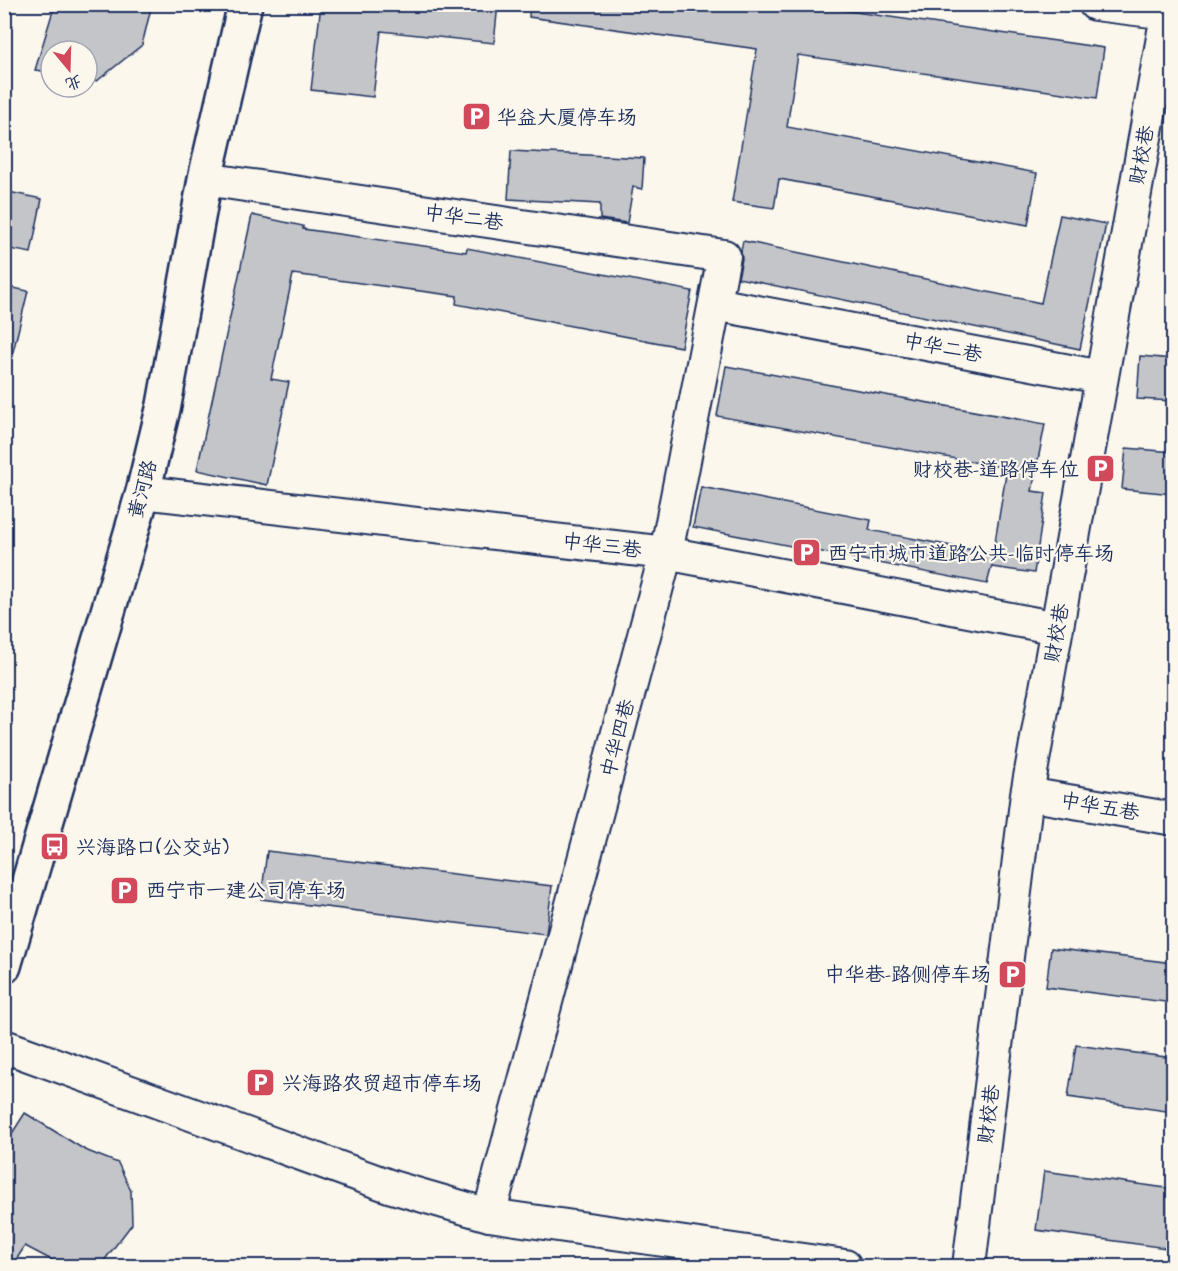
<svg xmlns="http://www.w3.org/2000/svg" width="1178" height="1271" viewBox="0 0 1178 1271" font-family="'Architects Daughter','LXGW WenKai TC',sans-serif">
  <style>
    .built { fill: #eae8e2 }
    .building { fill: #c3c5c9; stroke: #1b2f5e; stroke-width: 1.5 }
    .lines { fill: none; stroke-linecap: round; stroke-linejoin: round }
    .minor-casing { stroke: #1b2f5e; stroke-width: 36 }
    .major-casing { stroke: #1b2f5e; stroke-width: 38 }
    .minor { stroke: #fbf7ec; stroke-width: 32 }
    .major { stroke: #fbf7ec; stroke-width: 33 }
    .labels { text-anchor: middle; stroke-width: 4.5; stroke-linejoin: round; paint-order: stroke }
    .poi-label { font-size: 20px; fill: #1b2f5e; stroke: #fbf7ec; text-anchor: start }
    .street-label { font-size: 20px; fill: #1b2f5e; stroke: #fbf7ec }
  </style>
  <rect width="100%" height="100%" fill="#fbf7ec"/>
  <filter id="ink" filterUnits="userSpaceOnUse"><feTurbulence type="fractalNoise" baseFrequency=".0167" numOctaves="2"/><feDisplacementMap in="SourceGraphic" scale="12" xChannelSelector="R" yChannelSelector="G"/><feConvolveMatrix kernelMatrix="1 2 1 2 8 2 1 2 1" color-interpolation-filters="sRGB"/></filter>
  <g filter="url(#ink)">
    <path class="built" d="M 648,1257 L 702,1266 L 647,1266 Z"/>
    <path class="building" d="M 55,4 L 152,4 L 142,45 L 97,81 L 87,79 L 87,51 L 51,51 L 51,72 L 35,70 Z
      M 321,4 L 498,4 L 494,43 L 381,31 L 373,97 L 311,90 Z
      M 530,4 L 800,4 L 1104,48 L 1097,98 L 798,55 L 787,127 L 1037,173 L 1028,225 L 779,179 L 774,208 L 732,202 L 757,49 L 529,17 Z
      M 511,151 L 644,158 L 642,189 L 633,187 L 627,223 L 600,219 L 600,204 L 508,199 Z
      M 4,191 L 42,199 L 31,253 L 4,248 Z
      M 252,215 L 303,226 L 303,229 L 466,252 L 467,248 L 692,291 L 681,347 L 456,304 L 457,296 L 293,274 L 271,379 L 289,382 L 267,485 L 197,470 Z
      M 1060,215 L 1106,224 L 1080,349 L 738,278 L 742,259 L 741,250 L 743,241 L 1041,303 Z
      M 4,286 L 28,291 L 12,356 L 4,355 Z
      M 1140,356 L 1173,359 L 1173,401 L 1137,399 Z
      M 726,366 L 1045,424 L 1032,491 L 1046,493 L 1034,573 L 992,567 L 992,565 L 987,584 L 693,527 L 701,487 L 871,520 L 869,530 L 993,554 L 1007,468 L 717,416 Z
      M 1126,448 L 1173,452 L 1173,494 L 1122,489 Z
      M 267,851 L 552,886 L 546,934 L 261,899 Z
      M 1051,948 L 1173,963 L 1173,1003 L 1046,987 Z
      M 1076,1045 L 1173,1058 L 1173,1112 L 1068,1097 Z
      M 25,1113 L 85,1150 L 118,1163 L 131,1191 L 132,1224 L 100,1266 L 63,1266 L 25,1246 L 12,1266 L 4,1266 L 4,1146 Z
      M 1044,1171 L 1173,1189 L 1173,1249 L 1036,1230 Z"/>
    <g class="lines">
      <defs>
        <path id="minor" d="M 1095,4 L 1168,13
          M 205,179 L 724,256 L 666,553 L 489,1215
          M 715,304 L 1101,377
          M 143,492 L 666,553 L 1057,628
          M 1027,794 L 1174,819
          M 4,1046 L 392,1187 L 489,1215 L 845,1266
          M 969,1266 L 1027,794 L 1169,4"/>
        <path id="major" d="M 4,966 L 143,492 L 164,405 L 205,179 L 245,4"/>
      </defs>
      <use href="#minor" class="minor-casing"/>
      <use href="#major" class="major-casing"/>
      <use href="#minor" class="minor"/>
      <use href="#major" class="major"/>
    </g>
  </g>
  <defs>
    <symbol id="parking-square" viewBox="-11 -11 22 22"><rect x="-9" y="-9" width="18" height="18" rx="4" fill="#d1495b" stroke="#fbf7ec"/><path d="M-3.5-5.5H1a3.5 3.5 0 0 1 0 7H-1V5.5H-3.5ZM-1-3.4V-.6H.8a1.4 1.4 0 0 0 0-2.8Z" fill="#fff"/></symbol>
    <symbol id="bus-square" viewBox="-11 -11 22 22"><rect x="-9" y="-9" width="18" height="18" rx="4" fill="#d1495b" stroke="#fbf7ec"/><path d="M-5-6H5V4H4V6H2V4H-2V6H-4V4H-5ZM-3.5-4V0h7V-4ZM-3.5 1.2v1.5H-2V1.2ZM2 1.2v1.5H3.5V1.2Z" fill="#fff"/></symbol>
  </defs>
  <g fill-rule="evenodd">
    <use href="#parking-square" x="460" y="100" width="33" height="33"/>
    <use href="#parking-square" x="1084" y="452" width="33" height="33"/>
    <use href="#parking-square" x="790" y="536" width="33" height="33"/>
    <use href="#bus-square" x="38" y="830" width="33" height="33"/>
    <use href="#parking-square" x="108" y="874" width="33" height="33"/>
    <use href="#parking-square" x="996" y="958" width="33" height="33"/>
    <use href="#parking-square" x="244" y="1066" width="33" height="33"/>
  </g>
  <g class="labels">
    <g class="poi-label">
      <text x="497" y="124">华益大厦停车场</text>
      <text x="1079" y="476" text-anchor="end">财校巷-道路停车位</text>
      <text x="828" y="560">西宁市城市道路公共-临时停车场</text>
      <text x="76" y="854">兴海路口(公交站)</text>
      <text x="146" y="897">西宁市一建公司停车场</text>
      <text x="991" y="981" text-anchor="end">中华巷-路侧停车场</text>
      <text x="282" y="1090">兴海路农贸超市停车场</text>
    </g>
    <g class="street-label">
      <text transform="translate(1141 155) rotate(-80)" y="7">财校巷</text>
      <text transform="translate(464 217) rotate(8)" y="7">中华二巷</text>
      <text transform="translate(943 347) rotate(11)" y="7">中华二巷</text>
      <text transform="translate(142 489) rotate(-75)" y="7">黄河路</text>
      <text transform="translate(602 545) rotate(7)" y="7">中华三巷</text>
      <text transform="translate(1056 633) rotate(-80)" y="7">财校巷</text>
      <text transform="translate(617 738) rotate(-75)" y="7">中华四巷</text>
      <text transform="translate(1100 806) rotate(10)" y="7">中华五巷</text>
      <text transform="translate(988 1114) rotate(-83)" y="7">财校巷</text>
    </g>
  </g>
  <rect width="1178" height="1271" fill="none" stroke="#fbf7ec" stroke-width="24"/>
  <rect x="12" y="12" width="1154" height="1247" fill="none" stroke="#1b2f5e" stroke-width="2" filter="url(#ink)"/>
  <g transform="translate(69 69) rotate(161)"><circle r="28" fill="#fbf7ec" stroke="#a1a7b3" stroke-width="1.5"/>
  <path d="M0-4.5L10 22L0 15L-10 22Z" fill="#d1495b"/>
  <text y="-9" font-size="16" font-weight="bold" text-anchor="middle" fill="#1b2f5e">北</text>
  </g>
</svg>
